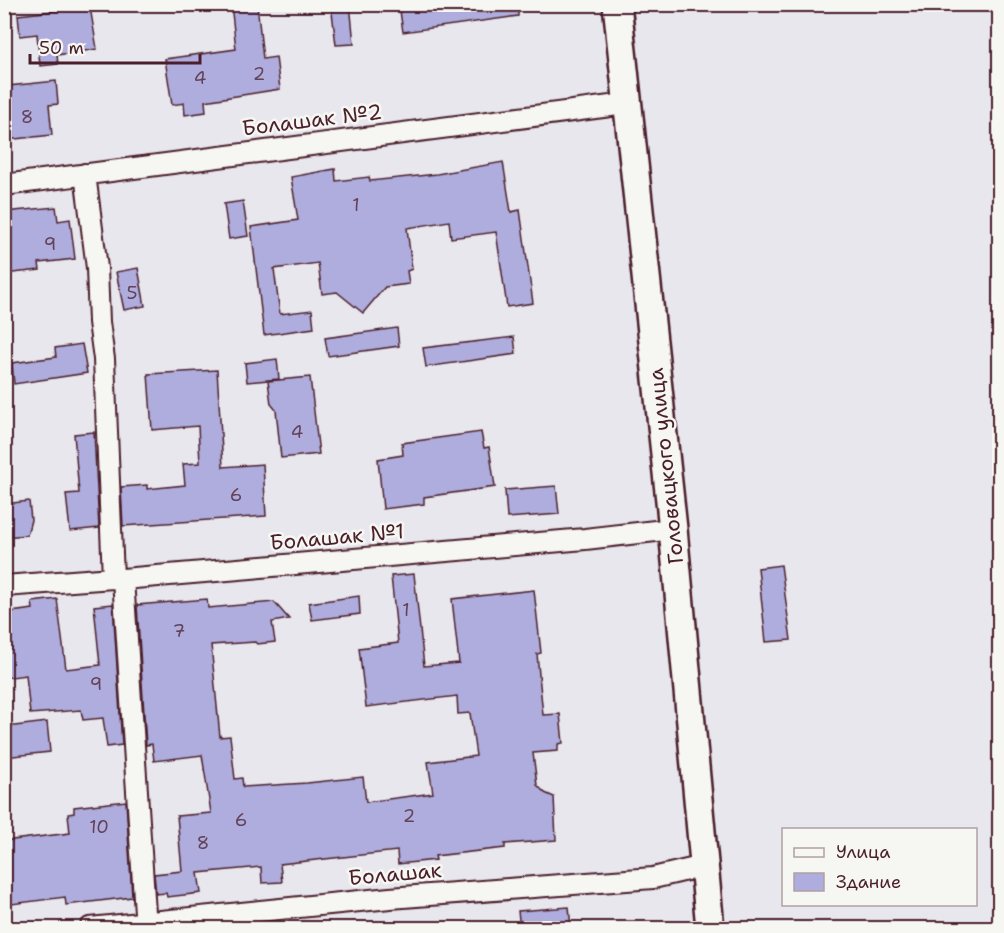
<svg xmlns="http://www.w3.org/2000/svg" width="1004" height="933" viewBox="0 0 1004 933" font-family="'Shantell Sans',sans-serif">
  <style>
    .building { fill: #aeadde; stroke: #4a1f2b; stroke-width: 1.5 }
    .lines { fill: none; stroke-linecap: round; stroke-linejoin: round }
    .minor-casing { stroke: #4a1f2b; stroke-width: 24 }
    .secondary-casing { stroke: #4a1f2b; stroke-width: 32 }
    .minor { stroke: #f6f6f2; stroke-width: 20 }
    .secondary { stroke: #f6f6f2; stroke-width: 27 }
    .labels { text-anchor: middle; stroke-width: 5; stroke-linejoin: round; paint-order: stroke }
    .number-label { font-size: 18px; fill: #634258 }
    .street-label { font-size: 21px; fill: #4a1f2b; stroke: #f6f6f2 }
  </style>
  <rect width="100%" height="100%" fill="#e8e7ee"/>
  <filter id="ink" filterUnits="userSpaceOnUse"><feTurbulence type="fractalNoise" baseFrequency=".0167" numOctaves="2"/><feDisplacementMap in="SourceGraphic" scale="12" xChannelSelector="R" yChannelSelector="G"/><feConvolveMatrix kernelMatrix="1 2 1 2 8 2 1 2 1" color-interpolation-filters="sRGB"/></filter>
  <g filter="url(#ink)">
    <path class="building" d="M 231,4 L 257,4 L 263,59 L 276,57 L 280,89 L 205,101 L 206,112 L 185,115 L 184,103 L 172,105 L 165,59 L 236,49 Z
      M 331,4 L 350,4 L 354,44 L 336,45 Z
      M 399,4 L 518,4 L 518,16 L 403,32 Z
      M 90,7 L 97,49 L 57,55 L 58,64 L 40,66 L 37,34 L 20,36 L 18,15 Z
      M 56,81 L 58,104 L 49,105 L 52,135 L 6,140 L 4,101 L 9,101 L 8,86 Z
      M 503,162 L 511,212 L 520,210 L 533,303 L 507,307 L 496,232 L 451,238 L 449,221 L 407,228 L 412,269 L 407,271 L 409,284 L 385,287 L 363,313 L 337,292 L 322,294 L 318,263 L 274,269 L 280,314 L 312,310 L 314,328 L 264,335 L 251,227 L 298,220 L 291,177 L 335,169 L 336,181 L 369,177 L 370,181 L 437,174 Z
      M 243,201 L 248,236 L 229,239 L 224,204 Z
      M 56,207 L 58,221 L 70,219 L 75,259 L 39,263 L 40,270 L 4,274 L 4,212 Z
      M 138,268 L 145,306 L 124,310 L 116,272 Z
      M 397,328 L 399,346 L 328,356 L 325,338 Z
      M 514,337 L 516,354 L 426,367 L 423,348 Z
      M 82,344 L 87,373 L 14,384 L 12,363 L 56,357 L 55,348 Z
      M 277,359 L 279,379 L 247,382 L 245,363 Z
      M 217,370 L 223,467 L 263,464 L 266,516 L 123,526 L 121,487 L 147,485 L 147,489 L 185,485 L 183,464 L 200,463 L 198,426 L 152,430 L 148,374 Z
      M 310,377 L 319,454 L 281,458 L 276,410 L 271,404 L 268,381 Z
      M 94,432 L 99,528 L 70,531 L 66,494 L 79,493 L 74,434 Z
      M 481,432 L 484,448 L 489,447 L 495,487 L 424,497 L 424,504 L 383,509 L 378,459 L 403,455 L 402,443 Z
      M 556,486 L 559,514 L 507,518 L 505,490 Z
      M 29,501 L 31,520 L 27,535 L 4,537 L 4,504 Z
      M 781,565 L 791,640 L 766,642 L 758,568 Z
      M 414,574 L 424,666 L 459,663 L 452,599 L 534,590 L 541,653 L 537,654 L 543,715 L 560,714 L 563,743 L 558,744 L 558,751 L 533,753 L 537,785 L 545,793 L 554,797 L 556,840 L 505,844 L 505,848 L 435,856 L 436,860 L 398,864 L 397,851 L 280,864 L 282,882 L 262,883 L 261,867 L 198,873 L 201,893 L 167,897 L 166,893 L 156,894 L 154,874 L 182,871 L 177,816 L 211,813 L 202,755 L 154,761 L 152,744 L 146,745 L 137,605 L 207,599 L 208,608 L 274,602 L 289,619 L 272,622 L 275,642 L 257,644 L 255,642 L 211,645 L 220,737 L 230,736 L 235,779 L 242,778 L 243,787 L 307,783 L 363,777 L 366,802 L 433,793 L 428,762 L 476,756 L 470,713 L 458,714 L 457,696 L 366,707 L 359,648 L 398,643 L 391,576 Z
      M 359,596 L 360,614 L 312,620 L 309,603 Z
      M 57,599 L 66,669 L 100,665 L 94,606 L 113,604 L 122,745 L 107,747 L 103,718 L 83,720 L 81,710 L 30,714 L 26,675 L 4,678 L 4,613 L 33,609 L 32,602 Z
      M 47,722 L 50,752 L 4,757 L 4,737 L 9,737 L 7,727 Z
      M 126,801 L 132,897 L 66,905 L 65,897 L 4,905 L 4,841 L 70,833 L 68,814 L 74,813 L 74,807 Z
      M 569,907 L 571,928 L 520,928 L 518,911 Z"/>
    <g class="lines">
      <defs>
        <path id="minor" d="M 85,174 L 97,268 L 99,322 L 104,359 L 113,578
          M 4,185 L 626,104
          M 123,579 L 146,928
          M 4,586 L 113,578 L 123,579 L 585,539 L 673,529
          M 90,928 L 390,898 L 653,878 L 704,866"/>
        <path id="secondary" d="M 617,4 L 673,529 L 710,928"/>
      </defs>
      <use href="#minor" class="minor-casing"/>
      <use href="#secondary" class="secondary-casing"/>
      <use href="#minor" class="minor"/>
      <use href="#secondary" class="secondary"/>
    </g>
  </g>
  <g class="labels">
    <g class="number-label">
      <text x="259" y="80">2</text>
      <text x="200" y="84">4</text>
      <text x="27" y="123">8</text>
      <text x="356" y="211">1</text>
      <text x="50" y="250">9</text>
      <text x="132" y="299">5</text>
      <text x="297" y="438">4</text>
      <text x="236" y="501">6</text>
      <text x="406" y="616">1</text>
      <text x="179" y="637">7</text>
      <text x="96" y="690">9</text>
      <text x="409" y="822">2</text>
      <text x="241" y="826">6</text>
      <text x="99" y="833">10</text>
      <text x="203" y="849">8</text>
    </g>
    <g class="street-label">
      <text transform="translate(312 120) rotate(-7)" y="7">Болашак №2</text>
      <text transform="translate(666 466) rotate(-96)" y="7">Головацкого улица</text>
      <text transform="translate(337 537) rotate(-5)" y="7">Болашак №1</text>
      <text transform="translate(395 874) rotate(-5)" y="7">Болашак</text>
    </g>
  </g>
  <rect width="1004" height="933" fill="none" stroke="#f6f6f2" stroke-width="24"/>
  <rect x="12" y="12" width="980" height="909" fill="none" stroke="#4a1f2b" stroke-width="2" filter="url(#ink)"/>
  <rect x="782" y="828" width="195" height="78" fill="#f6f6f2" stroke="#b1a0a2" stroke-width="1.5"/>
  <rect x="794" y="848" width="30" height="9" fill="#f6f6f2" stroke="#b1a0a2" stroke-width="1.5"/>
  <text x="836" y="858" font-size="18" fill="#4a1f2b">Улица</text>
  <rect x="794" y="873" width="30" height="18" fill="#aeadde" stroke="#b1a0a2" stroke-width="1.5"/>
  <text x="836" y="888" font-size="18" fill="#4a1f2b">Здание</text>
  <path d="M30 54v9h170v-9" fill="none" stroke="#4a1f2b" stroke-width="3"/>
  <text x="39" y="54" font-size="18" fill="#4a1f2b" stroke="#f6f6f2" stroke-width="4.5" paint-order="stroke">50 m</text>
</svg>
